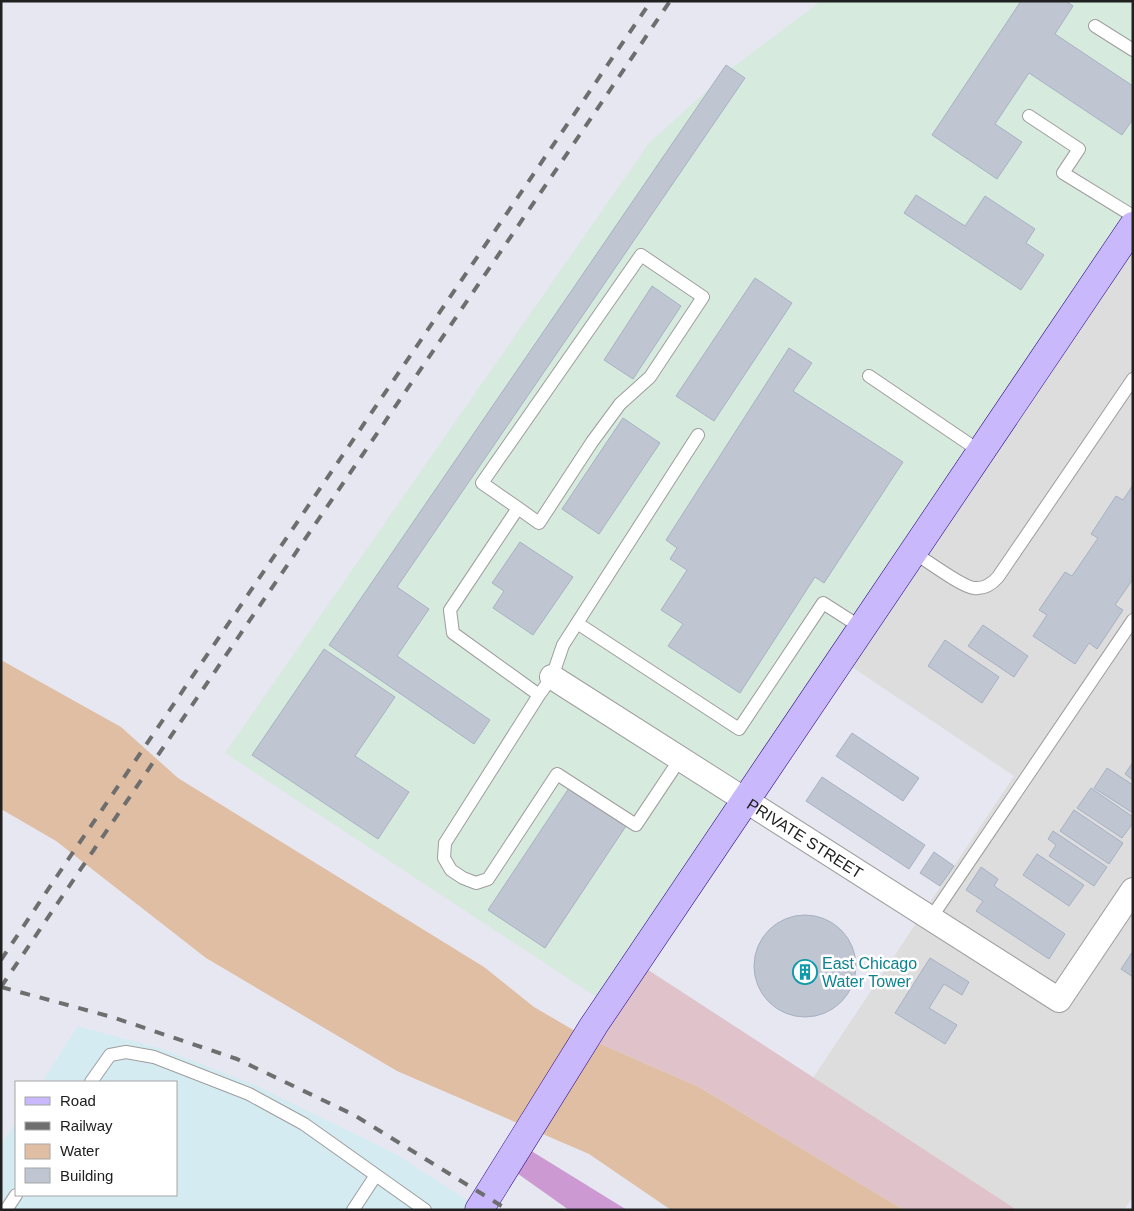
<svg xmlns="http://www.w3.org/2000/svg" width="1134" height="1211" viewBox="0 0 1134 1211" font-family="Arial,sans-serif">
  <style>
    .residential { fill: #ddddde }
    .commercial { fill: #d4ebf2 }
    .industrial { fill: #d7eade }
    .forest { fill: #cc99d2 }
    .wetland { fill: #dfc2ca }
    .water { fill: #e0bea4 }
    .building { fill: #bfc5d1; stroke: #a7b1c3 }
    .lines { fill: none; stroke-linecap: round; stroke-linejoin: round }
    .lane-casing { stroke: #9d9d9d; stroke-width: 14 }
    .street-casing { stroke: #9d9d9d; stroke-width: 26 }
    .secondary-casing { stroke: #26007d; stroke-width: 29 }
    .lane { stroke: #fff; stroke-width: 12 }
    .street { stroke: #fff; stroke-width: 24 }
    .secondary { stroke: #c9b8fc; stroke-width: 28 }
    .rail { stroke: #6e6e6e; stroke-width: 4; stroke-dasharray: 10 10; stroke-linecap: butt }
    .labels { text-anchor: middle; stroke-width: 5; stroke-linejoin: round; paint-order: stroke }
    .street-label { font-size: 16px; fill: #202020; stroke: #fff }
    .culture-label { font-size: 16px; fill: #0d838f; stroke: #fff; text-anchor: start }
  </style>
  <rect width="100%" height="100%" fill="#e6e7f1"/>
  <path class="residential" d="M 1133,238 L 1133,1197 L 1124,1210 L 1017,1210 L 813,1078 L 1014,776 L 846,663 Z"/>
  <path class="commercial" d="M 78,1026 L 162,1049 L 255,1085 L 397,1155 L 470,1202 L 465,1210 L 1,1210 L 1,1146 L 16,1122 L 16,1195 L 176,1195 L 176,1082 L 42,1082 Z"/>
  <path class="industrial" d="M 821,1 L 1133,1 L 1133,214 L 601,1000 L 225,753 L 649,143 L 733,67 Z"/>
  <path class="forest" d="M 520,1144 L 627,1210 L 569,1210 L 507,1166 Z"/>
  <path class="wetland" d="M 639,964 L 1017,1210 L 904,1210 L 699,1087 L 587,1038 Z"/>
  <path class="water" d="M 1,660 L 121,727 L 178,778 L 484,967 L 534,1007 L 587,1038 L 699,1087 L 904,1210 L 671,1210 L 589,1154 L 397,1071 L 206,958 L 56,841 L 1,809 Z"/>
  <path class="building" d="M 1021,1 L 1066,1 L 1073,6 L 1055,34 L 1133,86 L 1133,119 L 1122,135 L 1029,73 L 995,124 L 1022,142 L 997,179 L 932,135 Z
    M 726,65 L 745,78 L 397,587 L 429,609 L 397,656 L 490,720 L 474,744 L 329,645 Z
    M 916,195 L 965,226 L 985,196 L 1035,229 L 1026,243 L 1044,255 L 1021,290 L 904,213 Z
    M 755,278 L 792,303 L 714,421 L 676,396 Z
    M 652,286 L 681,306 L 633,379 L 604,360 Z
    M 789,348 L 812,363 L 793,391 L 903,462 L 824,583 L 815,577 L 740,693 L 668,646 L 683,624 L 661,610 L 687,570 L 670,559 L 677,548 L 666,540 Z
    M 623,418 L 660,443 L 599,534 L 562,509 Z
    M 1133,485 L 1133,579 L 1115,605 L 1123,610 L 1097,649 L 1089,643 L 1075,664 L 1033,636 L 1047,615 L 1039,610 L 1065,572 L 1072,576 L 1098,538 L 1091,534 L 1116,496 L 1123,500 Z
    M 520,542 L 573,577 L 533,635 L 493,608 L 504,591 L 492,583 Z
    M 983,625 L 1028,656 L 1014,677 L 968,646 Z
    M 945,640 L 999,677 L 982,703 L 928,666 Z
    M 324,649 L 395,697 L 355,756 L 409,792 L 378,839 L 252,755 Z
    M 852,733 L 919,778 L 903,801 L 836,756 Z
    M 1133,762 L 1133,780 L 1125,774 Z
    M 1107,768 L 1133,785 L 1133,813 L 1094,788 Z
    M 822,777 L 925,845 L 909,869 L 806,801 Z
    M 569,788 L 626,826 L 545,948 L 488,910 Z
    M 1091,788 L 1133,817 L 1133,823 L 1122,838 L 1077,808 Z
    M 1074,810 L 1123,843 L 1109,864 L 1060,831 Z
    M 1053,831 L 1107,867 L 1094,886 L 1049,856 L 1056,845 L 1048,839 Z
    M 934,852 L 954,866 L 940,886 L 920,873 Z
    M 1037,854 L 1084,885 L 1069,906 L 1023,875 Z
    M 981,867 L 998,879 L 994,886 L 1065,934 L 1049,959 L 976,911 L 983,901 L 966,890 Z
    M754 966a51 51 0 1 1 102 0a51 51 0 1 1-102 0Z
    M 1133,951 L 1133,977 L 1121,969 Z
    M 930,958 L 969,982 L 962,995 L 944,984 L 929,1008 L 957,1025 L 945,1044 L 895,1013 Z"/>
  <g class="lines">
    <defs>
      <path id="lane" d="M 1095,26 L 1133,50
        M 1029,116 L 1079,149 L 1063,173 L 1133,216
        M 869,376 L 981,452
        M 518,508 L 482,483 L 641,255 L 703,297 L 650,377 L 620,404 L 592,442 L 539,523 L 518,508 L 450,610 L 453,633 L 539,695
        M 913,552 C 926,560 962,587 974,588 C 984,589 992,584 998,577 L 1133,379
        M 577,623 L 739,729 L 823,603 L 862,628
        M 680,759 L 636,825 L 557,774 L 488,879 L 476,883 L 463,878 L 451,870 L 444,858 L 445,843 L 539,695 L 552,677 L 563,645 L 698,435
        M 931,918 L 1133,620
        M 91,1082 L 110,1055 L 126,1052 L 154,1057 L 249,1094 L 304,1124 L 425,1210
        M 6,1210 L 16,1195
        M 353,1210 L 376,1175"/>
      <g id="street">
        <path id="s1" d="M 552,677 L 1059,1000 L 1133,890"/>
      </g>
      <path id="secondary" d="M 479,1210 L 594,1025 L 1133,226"/>
    </defs>
    <use href="#lane" class="lane-casing"/>
    <use href="#street" class="street-casing"/>
    <use href="#secondary" class="secondary-casing"/>
    <use href="#lane" class="lane"/>
    <use href="#street" class="street"/>
    <use href="#secondary" class="secondary"/>
    <path class="rail" d="M 1,960 L 57,876 L 651,1
      M 1,987 C 223,658 448,331 670,1
      M 1,987 L 112,1017 L 237,1059 L 354,1115 L 508,1210"/>
  </g>
  <defs>
    <symbol id="building-ring" viewBox="-11 -11 22 22"><circle r="9.5" fill="#fff" stroke="#0f9aa8" stroke-width="1.5"/><path d="M-4-6H4V6H1V3H-1V6H-4ZM-2.5-4.3h1.7v1.8h-1.7ZM.8-4.3h1.7v1.8H.8ZM-2.5-1h1.7V.8h-1.7ZM.8-1h1.7V.8H.8Z" fill="#0f9aa8"/></symbol>
  </defs>
  <g fill-rule="evenodd">
    <use href="#building-ring" x="791" y="958" width="28" height="28"/>
  </g>
  <g class="labels">
    <g class="street-label">
      <text dy="6" stroke="none"><textPath href="#s1" startOffset="300">PRIVATE STREET</textPath></text>
    </g>
    <g class="culture-label">
      <text x="822" y="969">East Chicago<tspan x="822" dy="18">Water Tower</tspan></text>
    </g>
  </g>
  <rect width="1134" height="1211" fill="none" stroke="#202020" stroke-width="5"/>
  <rect x="15" y="1081" width="162" height="115" fill="#ffffff" stroke="#a6a6a6"/>
  <rect x="25" y="1097" width="25" height="8" fill="#c9b8fc" stroke="#a6a6a6"/>
  <text x="60" y="1106" font-size="15" fill="#202020">Road</text>
  <rect x="25" y="1122" width="25" height="8" fill="#6e6e6e" stroke="#a6a6a6"/>
  <text x="60" y="1131" font-size="15" fill="#202020">Railway</text>
  <rect x="25" y="1144" width="25" height="15" fill="#e0bea4" stroke="#a6a6a6"/>
  <text x="60" y="1156" font-size="15" fill="#202020">Water</text>
  <rect x="25" y="1168" width="25" height="15" fill="#bfc5d1" stroke="#a6a6a6"/>
  <text x="60" y="1181" font-size="15" fill="#202020">Building</text>
</svg>
